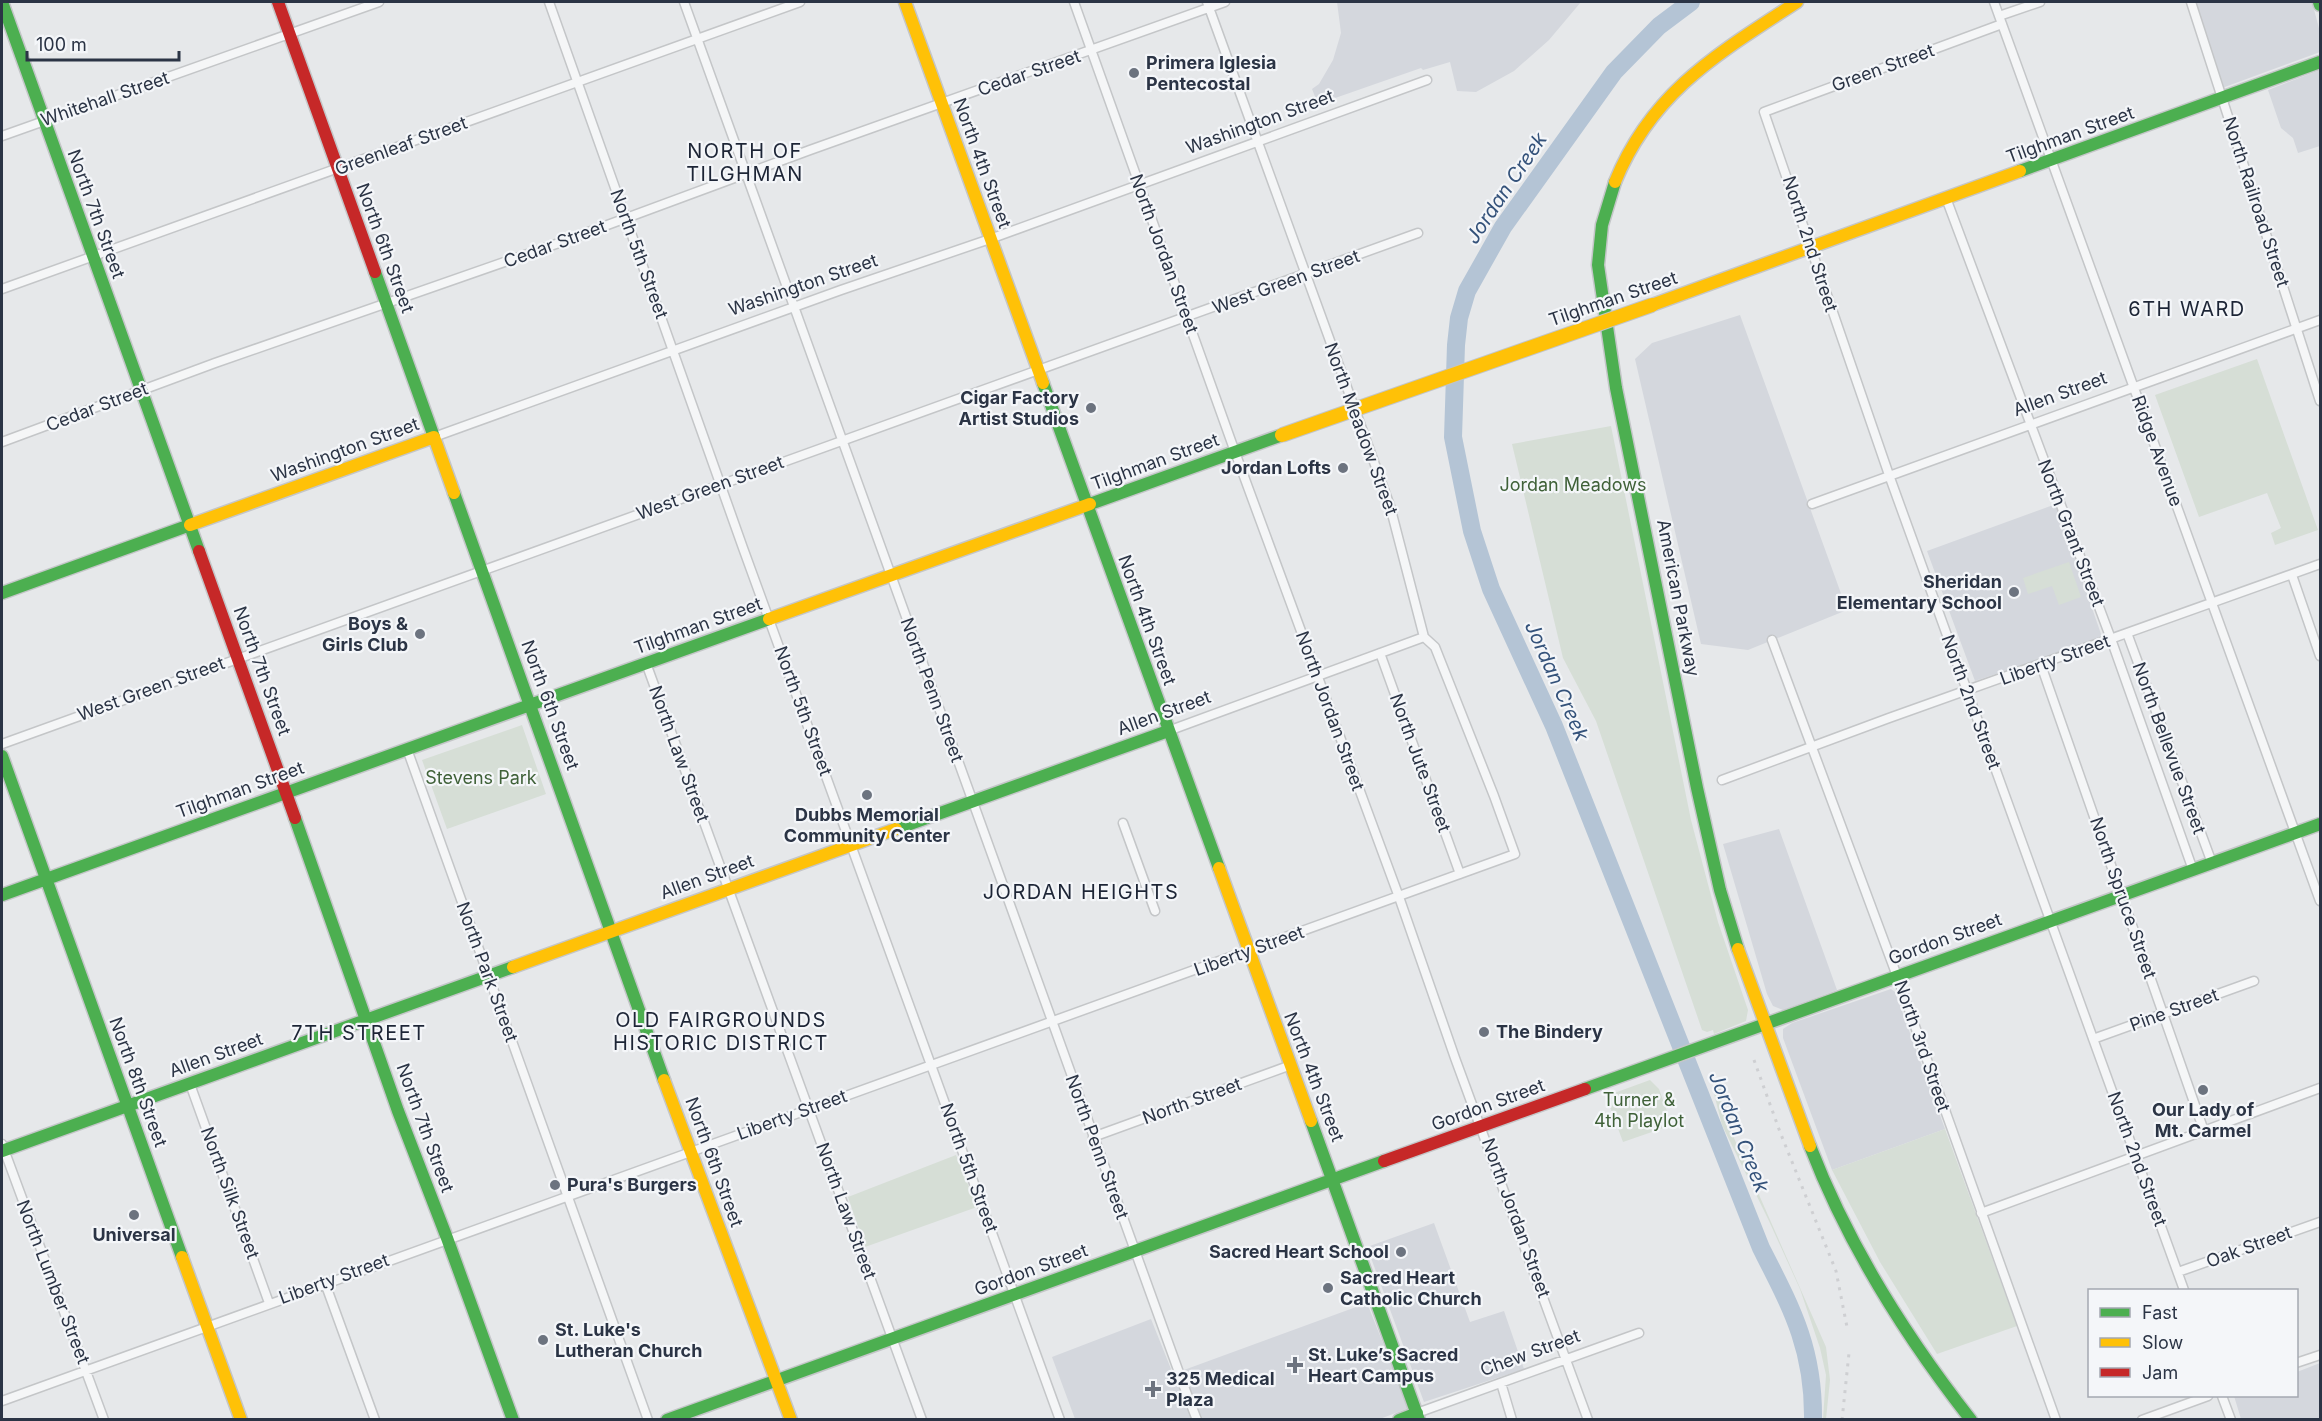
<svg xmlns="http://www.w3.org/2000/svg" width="2322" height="1421" viewBox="0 0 2322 1421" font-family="Inter,sans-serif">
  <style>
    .built { fill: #d4d7dd }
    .green { fill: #d6ded6 }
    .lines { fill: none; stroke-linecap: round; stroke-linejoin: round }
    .river { stroke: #b4c4d5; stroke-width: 18 }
    .street-casing { stroke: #c4c6c8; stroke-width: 11 }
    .fast-casing { stroke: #c4c6c8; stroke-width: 15 }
    .slow-casing { stroke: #c4c6c8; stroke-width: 15 }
    .jam-casing { stroke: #c4c6c8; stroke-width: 15 }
    .street { stroke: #f5f6f7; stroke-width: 8 }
    .fast { stroke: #4caf50; stroke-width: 12 }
    .slow { stroke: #ffc107; stroke-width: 12 }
    .jam { stroke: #c62828; stroke-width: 12 }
    .rail { stroke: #cecfd2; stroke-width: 3; stroke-dasharray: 3 6; stroke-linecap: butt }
    .slow-bridge-casing { stroke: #c2c5c8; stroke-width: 16; stroke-linecap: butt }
    .slow-bridge { stroke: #ffc107; stroke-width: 14 }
    .poi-dot { fill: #6c737f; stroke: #f4f6f9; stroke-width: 2 }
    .labels { text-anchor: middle; stroke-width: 4.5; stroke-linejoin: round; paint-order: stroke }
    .poi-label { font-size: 18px; font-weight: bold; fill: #2b3445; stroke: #f4f6f9; text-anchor: start }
    .street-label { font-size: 18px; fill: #2b3445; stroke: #f4f6f9 }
    .park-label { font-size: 18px; fill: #3f6138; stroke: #f4f6f9 }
    .neighbourhood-label { font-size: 20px; letter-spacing: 1.5px; fill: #1d2536; stroke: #f4f6f9 }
    .water-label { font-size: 20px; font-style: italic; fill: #34527a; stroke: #f4f6f9 }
  </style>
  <rect width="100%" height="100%" fill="#e6e8ea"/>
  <path class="built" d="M 1337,2 L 1581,2 L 1549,40 L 1514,71 L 1476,92 L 1457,91 L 1450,62 L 1423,70 L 1421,68 L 1318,104 L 1312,89 L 1319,84 L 1333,60 L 1341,33 Z
    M 2194,2 L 2312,2 L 2320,32 L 2320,52 L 2222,88 Z
    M 2320,70 L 2320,146 L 2298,153 L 2293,138 L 2281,128 L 2268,90 Z
    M 1740,315 L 1847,610 L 1748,650 L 1701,644 L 1635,359 L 1652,343 Z
    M 2056,504 L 2101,634 L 2100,638 L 1975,681 L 1927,551 Z
    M 1779,829 L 1837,990 L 1783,1010 L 1773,1006 L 1767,994 L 1723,844 Z
    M 1891,989 L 1895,992 L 1945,1129 L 1832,1170 L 1783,1038 L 1783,1029 L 1792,1023 Z
    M 1434,1223 L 1470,1322 L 1504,1311 L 1524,1369 L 1424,1402 L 1367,1247 Z
    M 1367,1303 L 1409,1408 L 1377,1420 L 1075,1419 L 1052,1357 L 1151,1319 L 1173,1374 Z
    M 2320,1363 L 2320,1419 L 2241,1419 L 2234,1396 L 2296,1396 L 2297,1372 Z"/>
  <path class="green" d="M 2257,359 L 2318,530 L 2275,545 L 2271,533 L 2281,528 L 2267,493 L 2199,517 L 2155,395 Z
    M 1611,426 L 1691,820 L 1718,922 L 1748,1010 L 1746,1021 L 1714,1034 L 1713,1030 L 1707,1032 L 1702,1030 L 1596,721 L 1563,658 L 1512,444 Z
    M 2069,562 L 2081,597 L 2059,605 L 2052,586 L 2028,594 L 2023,578 Z
    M 522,725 L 546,794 L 447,829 L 422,760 Z
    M 1650,1080 L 1659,1089 L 1672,1125 L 1623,1142 L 1606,1096 Z
    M 1718,1083 L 1723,1087 L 1720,1091 L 1723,1113 L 1826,1347 L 1830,1380 L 1826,1419 L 1823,1419 L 1826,1375 L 1820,1348 L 1800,1289 L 1769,1221 L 1722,1125 L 1712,1086 Z
    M 1945,1129 L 2017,1326 L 1937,1354 L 1880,1262 L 1832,1170 Z
    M 956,1155 L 977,1207 L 865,1247 L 848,1197 Z"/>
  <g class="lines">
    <path class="river" d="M 1691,2 L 1659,26 L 1614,72 L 1503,227 L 1467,291 L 1459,318 L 1456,345 L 1453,437 L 1472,531 L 1491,589 L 1554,726 L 1761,1248 C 1792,1309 1814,1349 1813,1420"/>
    <defs>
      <path id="street" d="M 549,2 L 743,548 L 1060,1420
        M 684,2 L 1181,1378
        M 1074,2 L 1235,452 L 1399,897 L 1455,1058 L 1588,1420
        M 1994,2 L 2320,901
        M 2191,2 L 2320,401
        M 1999,16 L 2040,2
        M 2002,24 L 1764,112 L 1889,475 L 2184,1290
        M 2,136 L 379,2
        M 1946,198 L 2111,639 L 2193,870
        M 2,289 L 800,2
        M 434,437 L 841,290 L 990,239 L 1427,80
        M 2,442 L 215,363 L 556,244 L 810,150 L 1225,2
        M 1812,504 L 2320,320
        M 2292,575 L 2320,656
        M 2127,633 L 2212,863
        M 1772,640 L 1897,976 L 2056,1420
        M 1380,653 L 1460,874
        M 646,663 L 922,1420
        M 2041,665 L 2204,1131
        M 1168,731 L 1424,637
        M 2,744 L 1418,233
        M 407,749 L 648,1420
        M 1722,780 L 1889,718 L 2320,564
        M 1123,823 L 1155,911
        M 2093,1039 L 2254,981
        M 190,1084 L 269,1303
        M 1093,1137 L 1291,1065
        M 2,1144 L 104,1420
        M 1981,1213 L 2320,1088
        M 2178,1272 L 2320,1222
        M 325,1283 L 375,1420
        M 2296,1363 L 2320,1355
        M 1501,1383 L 1512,1420
        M 1183,1384 L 1197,1420
        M 2222,1396 L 2231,1420
        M 2,1401 C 505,1217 1011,1039 1515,854 L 1494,796 L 1435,647 L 1424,637 L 1390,506 L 1207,2
        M 1417,1413 L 1639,1333
        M 2142,1420 L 2208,1396"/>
      <path id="fast" d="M 2,2 L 199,551
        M 2319,2 L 2320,5
        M 2020,171 L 2320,62
        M 1615,182 L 1602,225 L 1598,265 L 1616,388 L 1697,788 L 1720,890 L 1738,949
        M 375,272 L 434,437
        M 1043,383 L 1219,868
        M 454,493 L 664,1080
        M 1090,504 L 1282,435
        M 2,593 L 190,525
        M 2,756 L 182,1257
        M 295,818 L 398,1111 L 447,1238 L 513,1420
        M 896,829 L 1168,731
        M 2,895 L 769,619
        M 1585,1089 L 2320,824
        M 1311,1121 L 1419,1420
        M 1810,1146 C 1848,1245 1906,1337 1971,1420
        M 2,1151 L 513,967
        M 667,1420 L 1384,1161
        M 1399,1420 L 1417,1413"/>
      <path id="slow" d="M 905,2 L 1043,383
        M 1615,182 C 1652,91 1719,53 1797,2
        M 1652,305 L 2020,171
        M 190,525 L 434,437 L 454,493
        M 769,619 L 1090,504
        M 1219,868 L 1311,1121
        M 1738,949 L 1810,1146
        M 513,967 L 896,829
        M 664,1080 L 791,1420
        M 182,1257 L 241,1420"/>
      <path id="jam" d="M 278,2 L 375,272
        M 199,551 L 295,818
        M 1384,1161 L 1585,1089"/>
    </defs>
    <use href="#street" class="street-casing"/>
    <use href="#fast" class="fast-casing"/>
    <use href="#slow" class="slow-casing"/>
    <use href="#jam" class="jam-casing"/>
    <use href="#street" class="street"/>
    <use href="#fast" class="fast"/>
    <use href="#slow" class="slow"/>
    <use href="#jam" class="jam"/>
    <path class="rail" d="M 1754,1060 L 1780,1132 L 1836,1271 L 1847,1327
      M 1842,1420 L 1849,1353"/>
    <defs>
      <path id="slow-bridge" d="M 1282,435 L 1652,305"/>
    </defs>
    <use href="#slow-bridge" class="slow-bridge-casing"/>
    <use href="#slow-bridge" class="slow-bridge"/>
  </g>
  <g class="poi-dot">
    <circle cx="1134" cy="73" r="6"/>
    <circle cx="1091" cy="408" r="6"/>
    <circle cx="1343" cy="468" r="6"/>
    <circle cx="2014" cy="592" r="6"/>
    <circle cx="420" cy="634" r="6"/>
    <circle cx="867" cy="795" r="6"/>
    <circle cx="1484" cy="1032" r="6"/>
    <circle cx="2203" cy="1090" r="6"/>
    <circle cx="555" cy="1185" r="6"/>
    <circle cx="134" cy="1215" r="6"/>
    <circle cx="1401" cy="1252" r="6"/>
    <circle cx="1328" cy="1288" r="6"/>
    <circle cx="543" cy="1340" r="6"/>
    <path d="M1292 1356h6v6h6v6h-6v6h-6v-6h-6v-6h6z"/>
    <path d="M1150 1380h6v6h6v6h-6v6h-6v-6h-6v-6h6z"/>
  </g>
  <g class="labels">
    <g class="poi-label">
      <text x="1146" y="69">Primera Iglesia<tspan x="1146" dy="21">Pentecostal</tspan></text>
      <text x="1079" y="404" text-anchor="end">Cigar Factory<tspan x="1079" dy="21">Artist Studios</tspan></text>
      <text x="1331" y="474" text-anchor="end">Jordan Lofts</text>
      <text x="2002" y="588" text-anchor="end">Sheridan<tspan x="2002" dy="21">Elementary School</tspan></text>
      <text x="408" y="630" text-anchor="end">Boys &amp;<tspan x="408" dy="21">Girls Club</tspan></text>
      <text x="867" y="821" text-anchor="middle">Dubbs Memorial<tspan x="867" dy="21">Community Center</tspan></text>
      <text x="1496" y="1038">The Bindery</text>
      <text x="2203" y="1116" text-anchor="middle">Our Lady of<tspan x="2203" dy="21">Mt. Carmel</tspan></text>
      <text x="567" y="1191">Pura's Burgers</text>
      <text x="134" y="1241" text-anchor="middle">Universal</text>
      <text x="1389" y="1258" text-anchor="end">Sacred Heart School</text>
      <text x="1340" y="1284">Sacred Heart<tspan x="1340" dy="21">Catholic Church</tspan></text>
      <text x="555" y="1336">St. Luke's<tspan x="555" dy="21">Lutheran Church</tspan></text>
      <text x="1308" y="1361">St. Luke’s Sacred<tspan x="1308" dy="21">Heart Campus</tspan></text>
      <text x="1166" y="1385">325 Medical<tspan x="1166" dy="21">Plaza</tspan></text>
    </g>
    <g class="street-label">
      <text transform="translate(1883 68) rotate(-20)" y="6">Green Street</text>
      <text transform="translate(1029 73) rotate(-19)" y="6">Cedar Street</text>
      <text transform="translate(105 99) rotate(-19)" y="6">Whitehall Street</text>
      <text transform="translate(1260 122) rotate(-20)" y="6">Washington Street</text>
      <text transform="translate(2070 135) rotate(-20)" y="6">Tilghman Street</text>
      <text transform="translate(401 146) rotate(-20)" y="6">Greenleaf Street</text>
      <text transform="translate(982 163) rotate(70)" y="6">North 4th Street</text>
      <text transform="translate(2256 202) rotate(72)" y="6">North Railroad Street</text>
      <text transform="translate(96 214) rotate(70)" y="6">North 7th Street</text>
      <text transform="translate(555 244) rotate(-20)" y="6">Cedar Street</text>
      <text transform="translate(1810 244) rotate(72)" y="6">North 2nd Street</text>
      <text transform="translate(385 248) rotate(70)" y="6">North 6th Street</text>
      <text transform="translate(639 254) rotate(70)" y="6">North 5th Street</text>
      <text transform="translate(1164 254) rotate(70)" y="6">North Jordan Street</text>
      <text transform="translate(1286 282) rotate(-20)" y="6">West Green Street</text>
      <text transform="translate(803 285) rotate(-19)" y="6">Washington Street</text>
      <text transform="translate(1613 299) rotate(-19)" y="6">Tilghman Street</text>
      <text transform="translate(2060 394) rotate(-20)" y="6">Allen Street</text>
      <text transform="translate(97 407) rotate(-21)" y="6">Cedar Street</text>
      <text transform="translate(1361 429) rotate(70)" y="6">North Meadow Street</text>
      <text transform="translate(345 450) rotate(-20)" y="6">Washington Street</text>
      <text transform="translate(2157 451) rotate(70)" y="6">Ridge Avenue</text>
      <text transform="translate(1155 462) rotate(-20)" y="6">Tilghman Street</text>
      <text transform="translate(710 488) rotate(-20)" y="6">West Green Street</text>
      <text transform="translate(2071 533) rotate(69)" y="6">North Grant Street</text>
      <text transform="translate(1678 598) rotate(79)" y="6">American Parkway</text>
      <text transform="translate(1147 620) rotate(70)" y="6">North 4th Street</text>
      <text transform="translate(698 626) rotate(-20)" y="6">Tilghman Street</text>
      <text transform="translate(2055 660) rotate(-20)" y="6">Liberty Street</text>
      <text transform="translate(262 671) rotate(70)" y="6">North 7th Street</text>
      <text transform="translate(151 689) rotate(-20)" y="6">West Green Street</text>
      <text transform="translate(932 690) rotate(70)" y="6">North Penn Street</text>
      <text transform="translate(1971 702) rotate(70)" y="6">North 2nd Street</text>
      <text transform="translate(550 705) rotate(70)" y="6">North 6th Street</text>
      <text transform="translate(803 711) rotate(70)" y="6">North 5th Street</text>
      <text transform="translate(1330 711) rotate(70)" y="6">North Jordan Street</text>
      <text transform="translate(1164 713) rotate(-20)" y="6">Allen Street</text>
      <text transform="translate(2169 748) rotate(70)" y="6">North Bellevue Street</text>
      <text transform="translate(679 754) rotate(70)" y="6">North Law Street</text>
      <text transform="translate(1420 763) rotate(70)" y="6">North Jute Street</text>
      <text transform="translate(240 790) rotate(-20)" y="6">Tilghman Street</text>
      <text transform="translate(707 877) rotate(-20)" y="6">Allen Street</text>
      <text transform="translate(2123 898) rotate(71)" y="6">North Spruce Street</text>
      <text transform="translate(1945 939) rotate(-20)" y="6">Gordon Street</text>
      <text transform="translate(1249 951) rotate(-20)" y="6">Liberty Street</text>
      <text transform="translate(487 972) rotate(70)" y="6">North Park Street</text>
      <text transform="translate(2174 1010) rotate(-20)" y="6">Pine Street</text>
      <text transform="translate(1922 1046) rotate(71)" y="6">North 3rd Street</text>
      <text transform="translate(216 1055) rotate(-20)" y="6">Allen Street</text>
      <text transform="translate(1314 1077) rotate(69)" y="6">North 4th Street</text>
      <text transform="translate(138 1082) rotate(70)" y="6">North 8th Street</text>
      <text transform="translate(1192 1101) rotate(-20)" y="6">North Street</text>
      <text transform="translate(1488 1105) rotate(-20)" y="6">Gordon Street</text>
      <text transform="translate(792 1115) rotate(-20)" y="6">Liberty Street</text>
      <text transform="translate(425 1128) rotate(70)" y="6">North 7th Street</text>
      <text transform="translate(1097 1147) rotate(70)" y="6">North Penn Street</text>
      <text transform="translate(2137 1159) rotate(70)" y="6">North 2nd Street</text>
      <text transform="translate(714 1162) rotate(70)" y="6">North 6th Street</text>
      <text transform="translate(969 1168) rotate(70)" y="6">North 5th Street</text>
      <text transform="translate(230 1193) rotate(70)" y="6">North Silk Street</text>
      <text transform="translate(846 1211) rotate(70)" y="6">North Law Street</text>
      <text transform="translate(1516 1218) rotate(70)" y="6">North Jordan Street</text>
      <text transform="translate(2249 1247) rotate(-20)" y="6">Oak Street</text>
      <text transform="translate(1031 1270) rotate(-20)" y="6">Gordon Street</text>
      <text transform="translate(334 1279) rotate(-20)" y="6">Liberty Street</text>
      <text transform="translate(53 1282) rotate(69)" y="6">North Lumber Street</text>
      <text transform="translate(1530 1353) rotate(-20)" y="6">Chew Street</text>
    </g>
    <g class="park-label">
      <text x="1573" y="491">Jordan Meadows</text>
      <text x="481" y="784">Stevens Park</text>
      <text x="1639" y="1106">Turner &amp;<tspan x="1639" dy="21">4th Playlot</tspan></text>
    </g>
    <g class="neighbourhood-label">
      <text x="745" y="158">NORTH OF<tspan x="745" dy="23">TILGHMAN</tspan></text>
      <text x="2187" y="316">6TH WARD</text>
      <text x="1081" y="899">JORDAN HEIGHTS</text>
      <text x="721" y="1027">OLD FAIRGROUNDS<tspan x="721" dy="23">HISTORIC DISTRICT</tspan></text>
      <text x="359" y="1040">7TH STREET</text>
    </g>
    <g class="water-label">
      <text transform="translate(1506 188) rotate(-56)" y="7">Jordan Creek</text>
      <text transform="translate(1557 681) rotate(66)" y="7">Jordan Creek</text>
      <text transform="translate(1739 1132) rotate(68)" y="7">Jordan Creek</text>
    </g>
  </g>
  <rect width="2322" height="1421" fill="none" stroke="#2b3445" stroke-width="6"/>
  <rect x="2088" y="1289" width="210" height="108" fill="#f4f6f9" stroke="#a4a8b1" stroke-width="1.5"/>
  <rect x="2100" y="1308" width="30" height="9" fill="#4caf50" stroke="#a4a8b1" stroke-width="1.5"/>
  <text x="2142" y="1319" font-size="18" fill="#2b3445">Fast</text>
  <rect x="2100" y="1338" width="30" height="9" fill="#ffc107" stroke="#a4a8b1" stroke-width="1.5"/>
  <text x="2142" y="1349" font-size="18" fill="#2b3445">Slow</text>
  <rect x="2100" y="1368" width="30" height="9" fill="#c62828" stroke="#a4a8b1" stroke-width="1.5"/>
  <text x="2142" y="1379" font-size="18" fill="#2b3445">Jam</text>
  <path d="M27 51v9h152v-9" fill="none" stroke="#2b3445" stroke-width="3"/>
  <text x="36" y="51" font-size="18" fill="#2b3445" stroke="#f4f6f9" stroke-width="4.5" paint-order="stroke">100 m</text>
</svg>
